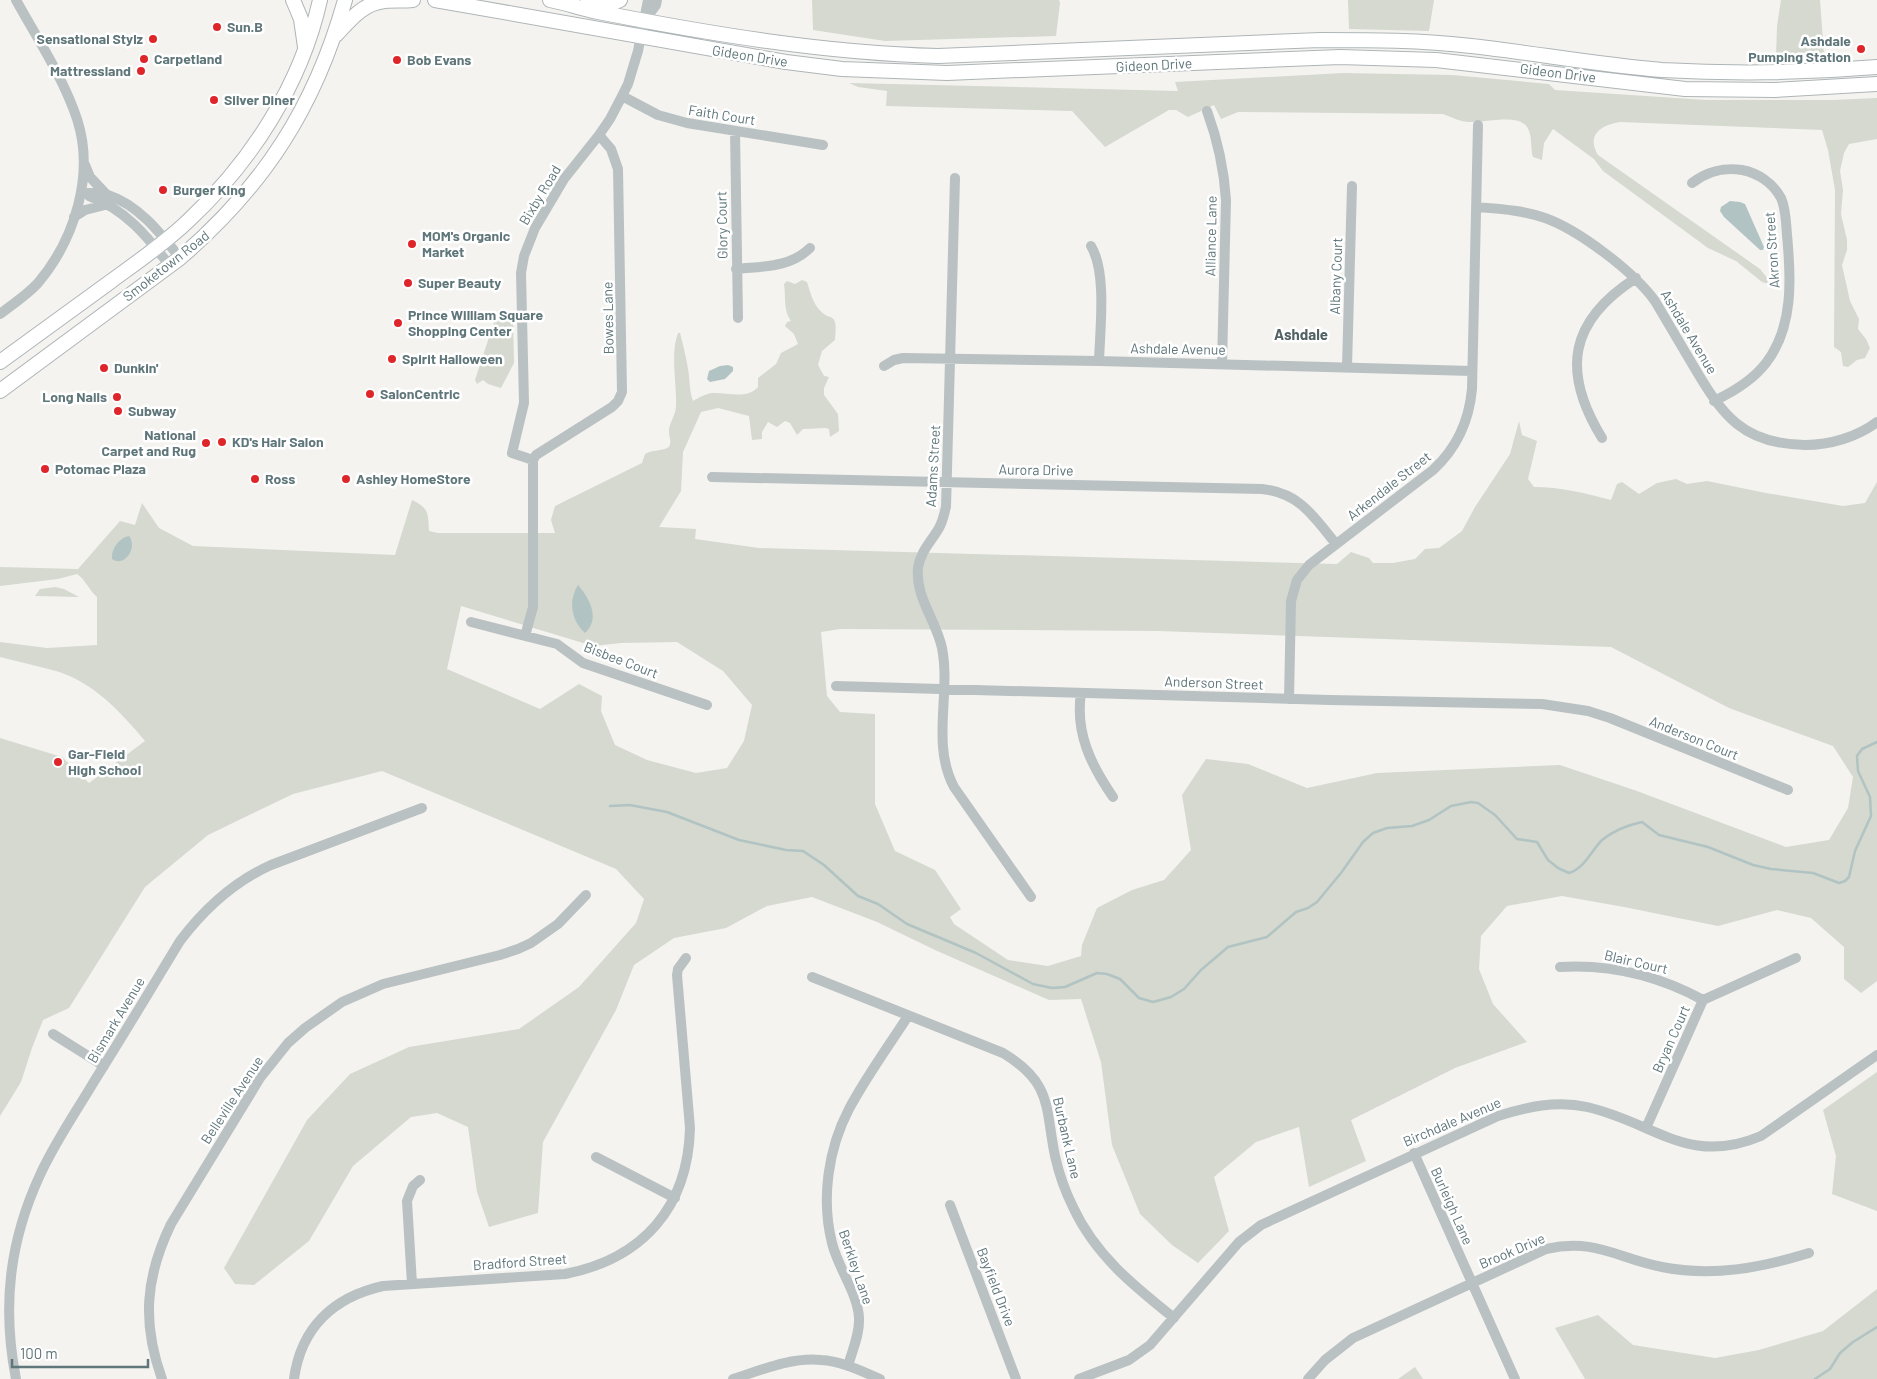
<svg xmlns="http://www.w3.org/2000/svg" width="1877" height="1379" viewBox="0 0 1877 1379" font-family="Barlow,sans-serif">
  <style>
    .green { fill: #d5d9cf; fill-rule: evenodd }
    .water { fill: #b1c3c3 }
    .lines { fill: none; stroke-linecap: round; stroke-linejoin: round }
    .stream { stroke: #b1c3c3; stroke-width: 2.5 }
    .major-casing { stroke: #aeb5b7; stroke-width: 16 }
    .minor { stroke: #bac1c2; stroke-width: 10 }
    .major { stroke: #fff; stroke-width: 14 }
    .poi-dot { fill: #de252a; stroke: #fff; stroke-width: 2 }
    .labels { text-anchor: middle; stroke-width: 5; stroke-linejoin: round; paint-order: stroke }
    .poi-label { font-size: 14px; font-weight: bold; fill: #5f767a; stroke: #fff; text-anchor: start }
    .street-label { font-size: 14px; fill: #5f767a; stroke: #fff }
    .neighbourhood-label { font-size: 15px; font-weight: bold; fill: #516265; stroke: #fff }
  </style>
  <rect width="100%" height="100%" fill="#f4f3f0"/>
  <path class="green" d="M 812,0 L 1059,0 L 1060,3 L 1056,36 L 885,41 L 813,30 Z
    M 1348,0 L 1434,0 L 1429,31 L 1349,29 Z
    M 1781,0 L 1820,0 L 1824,54 L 1817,53 L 1776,56 L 1777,26 Z
    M 1343,73 L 1452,75 L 1549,84 L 1555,90 L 1706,100 L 1833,100 L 1877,98 L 1877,139 L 1849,144 L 1844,153 L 1840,171 L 1843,190 L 1841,214 L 1847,240 L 1847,250 L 1842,265 L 1850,301 L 1859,319 L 1858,329 L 1866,339 L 1870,348 L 1865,358 L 1857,360 L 1848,367 L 1843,366 L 1841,352 L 1834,347 L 1835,190 L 1828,150 L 1822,130 L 1620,122 C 1601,125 1586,135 1598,155 L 1760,269 L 1773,285 L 1762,282 L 1736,261 L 1708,248 L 1603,171 L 1594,159 L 1553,129 L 1544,143 L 1542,160 L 1533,157 C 1530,148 1533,136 1527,127 C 1518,113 1484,123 1469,122 C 1461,122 1451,117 1443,114 L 1238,112 L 1221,119 L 1214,105 L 1188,117 L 1176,110 L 1169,110 L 1105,147 L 1072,111 L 886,106 L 887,91 L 858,87 L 849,83 L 1178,91 L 1175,82 Z
    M 802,280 L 807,282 C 811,294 813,306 824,314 C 827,317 832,316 834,320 C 837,324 835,335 835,340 L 822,351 L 818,365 L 824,376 L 829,377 L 824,388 L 824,395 L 838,414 L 839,431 L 830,437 L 829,429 L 826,428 L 803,429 L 797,435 L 790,423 L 785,421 L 777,427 L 768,422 L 762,432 L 762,439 L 752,440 L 749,416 L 718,408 L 701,412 L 683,452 L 681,491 L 659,527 L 696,529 L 695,539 L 759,548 L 1337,564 L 1351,552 L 1369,558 L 1373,563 L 1393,563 L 1415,559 L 1425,549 L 1439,548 L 1462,531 L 1475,507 L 1510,454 L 1519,421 L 1522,435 L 1537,441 L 1528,479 L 1534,487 C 1560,487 1585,493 1611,500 L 1617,484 L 1622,482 L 1639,494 L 1657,483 L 1676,479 L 1687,484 L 1707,481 L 1766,493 L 1843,506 L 1865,503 L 1877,482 L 1877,981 L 1861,993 L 1844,979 L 1844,947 L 1811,918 L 1777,910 L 1718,926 L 1624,907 L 1562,896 L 1507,906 L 1481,936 L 1479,969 L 1493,1004 L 1527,1042 L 1455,1068 L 1351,1120 L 1366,1161 L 1309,1187 L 1299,1127 L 1256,1142 L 1214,1177 L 1229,1231 L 1198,1263 L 1172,1245 L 1140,1214 L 1112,1145 L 1101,1062 L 1081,999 L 1049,1000 L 935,950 L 877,922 L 812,897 L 767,906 L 726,928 L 674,938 L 634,965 L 616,1010 L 543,1142 L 538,1213 L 489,1227 L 477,1192 L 468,1127 L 437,1113 L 411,1117 L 353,1166 L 309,1241 L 254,1285 L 235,1284 L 224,1268 L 307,1120 L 350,1074 L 409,1047 L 519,1029 L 579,987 L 636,923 L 644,899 L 616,869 L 382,771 L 293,794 L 208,835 L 145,887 L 69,1008 L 43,1020 L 32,1048 L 21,1082 L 0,1116 L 0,738 L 62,757 L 89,783 L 145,741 C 121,712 93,682 56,671 C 38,666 19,662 0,657 L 0,642 L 47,648 L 97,645 L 97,597 C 89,590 85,579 77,574 L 58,579 L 0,586 L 0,567 L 78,569 L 120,521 L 135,525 L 142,503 L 159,528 L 193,546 L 395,555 L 412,500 C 429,508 428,513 429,531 L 438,533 L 555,533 L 551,520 L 555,506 L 642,463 L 645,454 C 653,449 661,452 669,447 C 672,440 669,439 669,432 C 668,425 676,415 676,406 C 677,385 670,353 678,333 L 680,333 C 683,345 686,356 688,369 C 690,380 689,390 693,401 C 698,398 705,394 712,393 C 726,392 747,400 758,387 L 758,378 L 776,364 L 781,353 L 798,344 L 794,334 L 785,326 L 787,322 L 791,321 C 783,311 786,297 784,284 L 787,281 L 795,284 ZM 461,606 L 593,646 L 621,643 L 677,642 L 723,671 L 752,705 L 744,741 L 727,768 L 696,773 L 647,760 L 615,745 L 601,711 L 602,696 L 579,684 L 540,709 L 447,669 ZM 840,629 L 1158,631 L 1611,647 L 1729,708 L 1833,746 L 1853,777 L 1848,808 L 1829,840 L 1786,847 L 1637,791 L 1560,765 L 1377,773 L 1307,788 L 1248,764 L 1206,759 L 1182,795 L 1191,850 L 1164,880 L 1132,890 L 1097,908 L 1082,945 L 1081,956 L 1048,966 L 1008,960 L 954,924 L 950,917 L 961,909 L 935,870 L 895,851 L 875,804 L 875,714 L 840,712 L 827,696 L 821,632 Z
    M 501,309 L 513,319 L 514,363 L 501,388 L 488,384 L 483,380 L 477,384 L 475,380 L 498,310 Z
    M 55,587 L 64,589 L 79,597 L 35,596 L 40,589 Z
    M 1877,1072 L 1877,1211 L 1832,1194 L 1836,1156 L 1823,1110 Z
    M 1877,1289 L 1877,1379 L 1585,1379 L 1555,1328 L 1598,1315 L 1633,1345 L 1715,1358 L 1759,1350 L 1823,1331 Z
    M 1415,1367 L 1423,1379 L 1398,1379 Z"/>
  <path class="water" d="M 1730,201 L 1740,202 L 1745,204 L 1764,247 L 1763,250 L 1760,250 L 1724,217 L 1720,211 L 1721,207 Z
    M 728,365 L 733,367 L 733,371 L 725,379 L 710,382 L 707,379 L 709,371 L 720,366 Z
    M 129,536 C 138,547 125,568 112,559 C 111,549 119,538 129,536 Z
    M 578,585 C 589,598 601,618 585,633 C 571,620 568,601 578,585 Z"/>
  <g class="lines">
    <path class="stream" d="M 610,806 L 630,805 L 667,812 L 739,840 L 786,850 L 803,851 L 824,865 L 858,896 L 878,904 L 907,924 L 976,953 L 1033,984 L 1052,988 L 1065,987 L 1097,973 L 1107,974 L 1120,979 L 1139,998 L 1153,1002 L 1171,997 L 1184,989 L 1201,970 L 1228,947 L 1267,937 L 1296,912 L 1308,908 L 1317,902 L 1341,873 L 1363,842 L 1373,833 L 1387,828 L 1412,826 L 1429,820 L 1451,806 L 1471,802 L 1478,803 L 1495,815 L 1517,839 L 1537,842 L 1548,860 L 1558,868 L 1569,873 C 1585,868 1591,851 1602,840 C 1613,831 1628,825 1642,822 L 1659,835 L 1708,847 L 1753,865 L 1771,869 L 1813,873 L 1839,883 L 1845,881 L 1849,877 L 1855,851 L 1871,816 L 1870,797 L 1858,771 L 1857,756 L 1862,749 L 1877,742
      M 1815,1379 L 1830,1369 L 1840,1353 L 1853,1342 L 1877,1327"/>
    <defs>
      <path id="major" d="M 293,0 L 301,19 L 305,47
        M 435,0 L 786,62 L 842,69 L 947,73 L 1340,57 L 1436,60 L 1685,89 L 1775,90 L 1877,84
        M 550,0 C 566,3 582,9 598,12 C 711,34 824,53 938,56 L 1320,40 C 1371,40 1421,40 1471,46 C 1535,53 1598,65 1662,70 C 1734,74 1805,73 1877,67
        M 587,4 L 613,3 L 620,0
        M 336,35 C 350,20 363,3 385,1 C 394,0 403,1 413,0
        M 0,362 C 37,335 73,309 110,282 C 137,262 164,244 188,221 C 251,162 301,85 320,0
        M 0,391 L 180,258 C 264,186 315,107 345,0"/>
    </defs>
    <use href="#major" class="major-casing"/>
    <path class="minor" d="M 645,20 L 656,5 L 657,0
      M 622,96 L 658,115 L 687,123 L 823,145
      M 1207,111 C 1218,141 1224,168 1226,200 L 1222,364
      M 735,131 L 738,318
      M 85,165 L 90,177 L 106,194
      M 955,178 L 946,507 C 944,514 943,521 939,528 C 931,542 920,552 918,568 C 915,597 936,620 942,648 C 951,694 931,744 954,787 L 1031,897
      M 1692,183 C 1706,172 1724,167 1742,170 C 1758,173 1773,183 1781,198 C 1786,209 1786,223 1787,235 C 1791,277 1794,327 1766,363 C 1753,380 1733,392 1714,401
      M 81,193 C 89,193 100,192 108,195 C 139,205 161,234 180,258
      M 89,196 C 125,209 147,236 170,266
      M 1476,207 C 1500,209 1522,210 1545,218 C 1579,230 1634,272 1655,301 C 1668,323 1681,345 1694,367 C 1723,416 1743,444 1805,445 C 1830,445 1857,437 1877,422
      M 74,217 L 85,210 L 109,204
      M 1091,246 C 1107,272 1100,329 1099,361
      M 736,269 C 764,266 789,268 810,248
      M 0,314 C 13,304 27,295 38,283 C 75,239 95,174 77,119 C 63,77 37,38 16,0
      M 884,366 L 894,360 L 903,358 L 1099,361 L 1472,371
      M 1347,367 L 1352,186
      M 1602,438 C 1561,371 1569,321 1636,278
      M 533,460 L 512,453 L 524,403 L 521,273 L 524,256 L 535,228 L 564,179 L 599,135 L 610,119 L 622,96 L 628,84 L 638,51 L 648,0
      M 533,460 L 536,455 L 612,407 L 618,401 L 622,392 L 618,169 L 611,149 L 599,135
      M 712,477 L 1262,489 C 1300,493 1314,517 1336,544
      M 471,622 L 557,644 L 583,663 L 707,705
      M 525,636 L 533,607 L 533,460
      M 836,686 L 1330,700 L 1542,704 L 1588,711 L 1610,718 L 1788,790
      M 1081,693 C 1075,733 1091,765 1113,797
      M 1289,699 L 1291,601 L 1297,580 L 1309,565 L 1433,470 C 1457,448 1469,422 1472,389 L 1478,125
      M 1560,967 C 1611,964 1659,976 1703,1000
      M 812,977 L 1003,1053 C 1053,1083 1045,1108 1055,1156 C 1059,1174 1065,1191 1073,1207 C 1095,1255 1134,1286 1174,1318
      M 53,1034 L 104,1066
      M 1646,1128 L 1703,1000 L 1796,958
      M 1414,1153 L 1515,1379
      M 596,1157 L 675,1198
      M 950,1205 L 1016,1379
      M 412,1284 L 407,1201 L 413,1186 L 420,1180
      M 848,1366 C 852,1351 860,1334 859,1318 C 858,1294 838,1268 832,1243 C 821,1199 828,1149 849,1109 C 866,1077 888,1047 908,1016
      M 16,1379 C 2,1307 9,1242 40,1175 C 55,1142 76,1112 95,1080 C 124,1034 152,987 180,941 C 205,908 233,882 271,865 L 422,808
      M 162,1379 C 142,1323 145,1278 171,1224 L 260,1078 L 288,1043 L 305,1028 L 342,1002 L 383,984 L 500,955 L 518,949 L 531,943 L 558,924 L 586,895
      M 294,1379 C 301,1327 334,1297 383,1286 L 565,1274 C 643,1259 688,1207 690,1128 L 677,975 L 678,969 L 686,958
      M 733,1379 C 761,1370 792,1357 821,1360 C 841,1361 861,1371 880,1379
      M 1079,1379 L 1129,1360 L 1150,1345 L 1239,1242 L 1261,1225 L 1498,1116 C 1526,1107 1557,1100 1587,1107 C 1654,1122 1688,1167 1761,1136 L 1877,1055
      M 1308,1379 L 1325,1360 L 1353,1338 L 1546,1249 C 1595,1238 1617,1258 1662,1267 C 1713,1277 1760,1268 1809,1253"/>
    <use href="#major" class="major"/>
  </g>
  <g class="poi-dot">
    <circle cx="217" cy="27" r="5"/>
    <circle cx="153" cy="39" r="5"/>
    <circle cx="1861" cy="49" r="5"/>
    <circle cx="144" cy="59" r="5"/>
    <circle cx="397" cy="60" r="5"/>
    <circle cx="141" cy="71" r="5"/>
    <circle cx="214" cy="100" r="5"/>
    <circle cx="163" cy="190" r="5"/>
    <circle cx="412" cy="244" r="5"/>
    <circle cx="408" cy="283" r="5"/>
    <circle cx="398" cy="323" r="5"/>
    <circle cx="392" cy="359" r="5"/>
    <circle cx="104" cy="368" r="5"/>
    <circle cx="370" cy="394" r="5"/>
    <circle cx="117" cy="397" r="5"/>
    <circle cx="118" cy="411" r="5"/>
    <circle cx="222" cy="442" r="5"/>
    <circle cx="206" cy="443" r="5"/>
    <circle cx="45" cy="469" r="5"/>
    <circle cx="255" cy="479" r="5"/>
    <circle cx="346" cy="479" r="5"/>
    <circle cx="58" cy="762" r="5"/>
  </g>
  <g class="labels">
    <g class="poi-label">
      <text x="227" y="32">Sun.B</text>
      <text x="143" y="44" text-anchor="end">Sensational Stylz</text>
      <text x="1851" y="46" text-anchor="end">Ashdale<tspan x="1851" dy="16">Pumping Station</tspan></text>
      <text x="154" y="64">Carpetland</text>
      <text x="407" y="65">Bob Evans</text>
      <text x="131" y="76" text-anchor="end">Mattressland</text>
      <text x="224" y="105">Silver Diner</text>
      <text x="173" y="195">Burger King</text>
      <text x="422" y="241">MOM's Organic<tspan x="422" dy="16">Market</tspan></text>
      <text x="418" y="288">Super Beauty</text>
      <text x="408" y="320">Prince William Square<tspan x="408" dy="16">Shopping Center</tspan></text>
      <text x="402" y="364">Spirit Halloween</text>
      <text x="114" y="373">Dunkin'</text>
      <text x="380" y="399">SalonCentric</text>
      <text x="107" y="402" text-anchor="end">Long Nails</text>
      <text x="128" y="416">Subway</text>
      <text x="196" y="440" text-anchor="end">National<tspan x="196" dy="16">Carpet and Rug</tspan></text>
      <text x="232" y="447">KD's Hair Salon</text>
      <text x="55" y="474">Potomac Plaza</text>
      <text x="265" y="484">Ross</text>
      <text x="356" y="484">Ashley HomeStore</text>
      <text x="68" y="759">Gar-Field<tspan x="68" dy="16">High School</tspan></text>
    </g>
    <g class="street-label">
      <text transform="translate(750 56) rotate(9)" y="5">Gideon Drive</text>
      <text transform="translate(1154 65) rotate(-3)" y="5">Gideon Drive</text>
      <text transform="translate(1558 73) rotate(7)" y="5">Gideon Drive</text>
      <text transform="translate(722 115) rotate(9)" y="5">Faith Court</text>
      <text transform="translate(540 195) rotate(-59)" y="5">Bixby Road</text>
      <text transform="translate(722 225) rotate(-91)" y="5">Glory Court</text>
      <text transform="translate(1211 236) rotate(-89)" y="5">Alliance Lane</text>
      <text transform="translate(1772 250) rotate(-94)" y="5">Akron Street</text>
      <text transform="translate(166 266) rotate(-38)" y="5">Smoketown Road</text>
      <text transform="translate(1336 276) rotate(-88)" y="5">Albany Court</text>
      <text transform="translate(608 318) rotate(-91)" y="5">Bowes Lane</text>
      <text transform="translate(1689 332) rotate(59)" y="5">Ashdale Avenue</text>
      <text transform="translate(1178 349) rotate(1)" y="5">Ashdale Avenue</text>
      <text transform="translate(933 466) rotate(-87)" y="5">Adams Street</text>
      <text transform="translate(1036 470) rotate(1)" y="5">Aurora Drive</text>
      <text transform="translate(1389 486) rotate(-38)" y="5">Arkendale Street</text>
      <text transform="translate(621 660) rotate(21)" y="5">Bisbee Court</text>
      <text transform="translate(1214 683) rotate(2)" y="5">Anderson Street</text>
      <text transform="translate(1694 738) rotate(22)" y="5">Anderson Court</text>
      <text transform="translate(1636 962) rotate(13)" y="5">Blair Court</text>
      <text transform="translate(116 1020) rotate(-59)" y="5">Bismark Avenue</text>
      <text transform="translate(1671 1039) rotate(-66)" y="5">Bryan Court</text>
      <text transform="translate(232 1100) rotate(-57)" y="5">Belleville Avenue</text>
      <text transform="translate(1452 1122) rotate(-23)" y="5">Birchdale Avenue</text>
      <text transform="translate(1067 1138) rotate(77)" y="5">Burbank Lane</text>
      <text transform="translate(1452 1206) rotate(66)" y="5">Burleigh Lane</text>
      <text transform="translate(1512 1251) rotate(-23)" y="5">Brook Drive</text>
      <text transform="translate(520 1262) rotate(-4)" y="5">Bradford Street</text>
      <text transform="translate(856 1267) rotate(71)" y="5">Berkley Lane</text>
      <text transform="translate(996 1287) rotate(69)" y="5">Bayfield Drive</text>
    </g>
    <g class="neighbourhood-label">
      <text x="1301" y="340">Ashdale</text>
    </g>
  </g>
  <path d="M12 1359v8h136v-8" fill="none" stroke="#5f767a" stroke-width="2.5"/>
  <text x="20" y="1359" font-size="15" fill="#5f767a" stroke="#ffffff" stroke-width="4" paint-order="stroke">100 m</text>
</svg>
